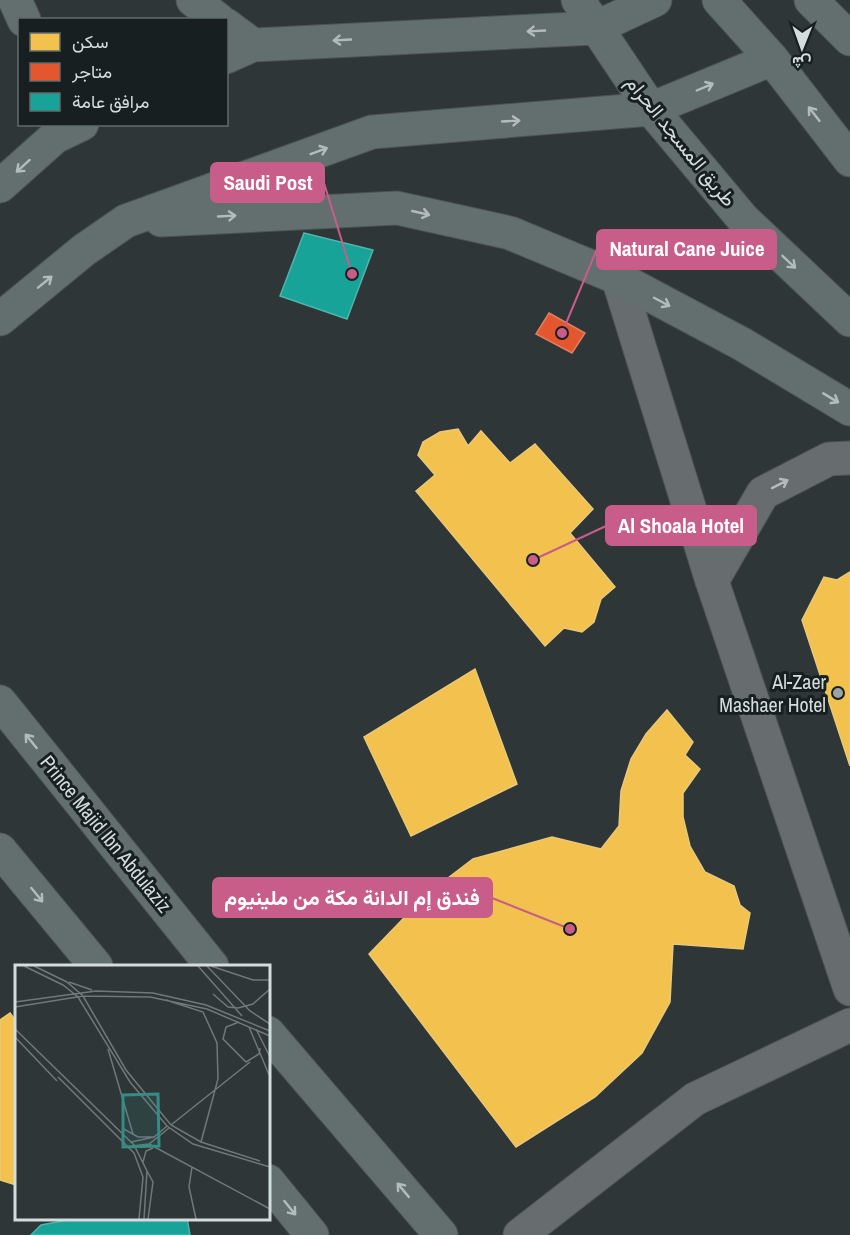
<svg xmlns="http://www.w3.org/2000/svg" width="850" height="1235" viewBox="0 0 850 1235" font-family="'Archivo Narrow',Vazirmatn,sans-serif">
  <style>
    .homes { fill: #f2c14e; stroke: #e9c979; stroke-width: 1.5 }
    .shops { fill: #e4572e; stroke: #df7f63; stroke-width: 1.5 }
    .public { fill: #17a398; stroke: #50b4ad; stroke-width: 1.5 }
    .lines { fill: none; stroke-linecap: round; stroke-linejoin: round }
    .minor-casing { stroke: #4c5354; stroke-width: 35 }
    .tertiary-casing { stroke: #4c5354; stroke-width: 35 }
    .primary-casing { stroke: #4c5354; stroke-width: 35 }
    .minor { stroke: #676d6e; stroke-width: 33 }
    .tertiary { stroke: #676d6e; stroke-width: 33 }
    .primary { stroke: #636f6e; stroke-width: 33 }
    .oneway { stroke: #b2bcbc }
    .oneway2 { stroke: #b3bbbc }
    .poi-dot { fill: #9aa3a4; stroke: #181f20; stroke-width: 2 }
    .labels { text-anchor: middle; stroke-width: 6; stroke-linejoin: round; paint-order: stroke }
    .street-label { font-size: 20px; fill: #d4ddde; stroke: #181f20 }
    .poi-label { font-size: 20px; fill: #d4ddde; stroke: #181f20; text-anchor: end }
    .inset-road { fill: none; stroke: #70797a; stroke-width: 1.5 }
    .view { fill: #368b84; fill-opacity: 0.15; stroke: #368b84; stroke-width: 3 }
    .inset-edge { fill: none; stroke: #d4ddde; stroke-width: 3 }
    .leader { fill: none; stroke: #c85d89; stroke-width: 2 }
    .callout-dot { fill: #c85d89; stroke: #181f20; stroke-width: 2 }
    .callout { fill: #c85d89; stroke: #c85d89; stroke-width: 2 }
    .callout-label { font-size: 21px; text-anchor: middle; font-weight: bold; fill: #fff }
  </style>
  <rect width="100%" height="100%" fill="#2e3637"/>
  <path class="homes" d="M 458,429 L 468,446 L 481,431 L 510,463 L 535,444 L 593,509 L 570,533 L 615,587 L 601,599 L 594,622 L 582,632 L 564,628 L 545,646 L 416,491 L 435,475 L 418,455 L 423,442 L 440,432 Z
    M 850,572 L 850,766 L 802,620 L 824,577 L 837,580 Z
    M 475,669 L 517,784 L 411,836 L 364,737 Z
    M 667,710 L 693,742 L 685,755 L 700,769 L 683,793 L 683,817 L 690,846 L 705,872 L 734,886 L 740,905 L 750,913 L 743,949 L 673,944 L 670,1002 L 642,1053 L 595,1097 L 516,1147 L 369,954 L 427,894 L 473,859 L 552,837 L 601,849 L 619,826 L 621,791 L 631,759 L 646,734 Z
    M 10,1013 L 16,1021 L 16,1185 L 0,1180 L 0,1020 Z"/>
  <path class="shops" d="M 549,313 L 585,333 L 572,353 L 536,334 Z"/>
  <path class="public" d="M 304,233 L 373,250 L 347,319 L 280,296 Z
    M 79,1218 L 187,1218 L 190,1235 L 31,1235 L 41,1225 Z"/>
  <g class="lines">
    <defs>
      <path id="minor" d="M 520,1235 L 695,1099 L 850,1025"/>
      <path id="tertiary" d="M 618,278 L 712,581 L 850,989
        M 712,581 L 763,493 L 829,459 L 850,458"/>
      <path id="primary" d="M 15,0 L 24,20
        M 193,0 L 219,20
        M 578,0 L 651,109 L 743,219 L 850,320
        M 719,0 L 772,59 L 850,160
        M 811,0 L 850,39
        M 226,25 L 253,45
        M 226,57 L 253,45 L 595,28 L 655,0
        M 0,186 L 55,137 L 82,124
        M 161,220 L 397,208 L 510,233 L 618,278 L 742,344 L 850,409
        M 0,319 L 84,250 L 126,221 L 372,132 L 651,109 L 772,59
        M 0,702 L 212,966
        M 0,850 L 96,966
        M 268,1033 L 441,1235
        M 268,1181 L 312,1235"/>
    </defs>
    <use href="#minor" class="minor-casing"/>
    <use href="#tertiary" class="tertiary-casing"/>
    <use href="#primary" class="primary-casing"/>
    <use href="#minor" class="minor"/>
    <use href="#tertiary" class="tertiary"/>
    <use href="#primary" class="primary"/>
  </g>
  <defs><path id="oneway-shaft" d="M-6 0H5M1.5-3L5.5 0L1.5 3" fill="none" stroke-width="1.6" stroke-linecap="round" stroke-linejoin="round" transform="scale(1.5)"/></defs>
  <g class="oneway">
    <use href="#oneway-shaft" transform="translate(536 31) rotate(177)"/>
    <use href="#oneway-shaft" transform="translate(342 40) rotate(177)"/>
    <use href="#oneway-shaft" transform="translate(705 87) rotate(-23)"/>
    <use href="#oneway-shaft" transform="translate(814 114) rotate(-128)"/>
    <use href="#oneway-shaft" transform="translate(511 121) rotate(-3)"/>
    <use href="#oneway-shaft" transform="translate(319 151) rotate(-20)"/>
    <use href="#oneway-shaft" transform="translate(23 166) rotate(138)"/>
    <use href="#oneway-shaft" transform="translate(421 213) rotate(13)"/>
    <use href="#oneway-shaft" transform="translate(227 216) rotate(-3)"/>
    <use href="#oneway-shaft" transform="translate(789 262) rotate(43)"/>
    <use href="#oneway-shaft" transform="translate(45 282) rotate(-39)"/>
    <use href="#oneway-shaft" transform="translate(662 302) rotate(28)"/>
    <use href="#oneway-shaft" transform="translate(831 398) rotate(31)"/>
    <use href="#oneway-shaft" transform="translate(31 741) rotate(-129)"/>
    <use href="#oneway-shaft" transform="translate(37 895) rotate(51)"/>
    <use href="#oneway-shaft" transform="translate(403 1190) rotate(-130)"/>
    <use href="#oneway-shaft" transform="translate(290 1208) rotate(51)"/>
  </g>
  <use class="oneway2" href="#oneway-shaft" transform="translate(780 484) rotate(-27)"/>
  <circle class="poi-dot" cx="838" cy="693" r="6"/>
  <g class="labels">
    <g class="street-label">
      <text transform="translate(681 141) rotate(51)" y="7">طريق المسجد الحرام</text>
      <text transform="translate(106 834) rotate(51)" y="7">Prince Majid Ibn Abdulaziz</text>
    </g>
    <g class="poi-label">
      <text x="826" y="689">Al-Zaer<tspan x="826" dy="23">Mashaer Hotel</tspan></text>
    </g>
  </g>
  <g transform="translate(15 965)">
    <rect width="255" height="255" fill="#2e3637"/>
    <path class="inset-road" d="M 9,1 L 48,20 L 63,32 L 115,117 L 152,161 L 178,179 L 255,202M 19,1 L 52,17 L 68,31 L 111,105 L 156,160 L 186,177 L 245,196M 183,1 L 227,51M 192,1 L 235,46 L 255,59M 196,1 L 238,15 L 255,15M 54,17 L 77,25M 198,29 L 213,42 L 223,43 L 238,39 L 255,24M 151,35 L 188,47 L 202,78 L 203,114 L 186,177M 0,37 L 81,26 L 138,28 L 191,40 L 255,66M 0,42 L 68,31 L 135,32 L 192,44 L 255,71M 224,57 L 211,62 L 208,74 L 231,97 L 244,89 L 245,83M 234,62 L 255,112M 0,64 L 119,180 L 132,206 L 129,254M 241,64 L 255,92M 0,72 L 42,116M 93,84 L 118,169M 43,112 L 119,188 L 128,212 L 124,254M 156,160 L 235,97M 107,163 L 123,172 L 139,172M 116,177 L 139,172 L 152,161M 134,179 L 255,244M 117,181 L 134,179 L 154,163M 128,197 L 131,186 L 138,183M 177,202 L 174,222 L 181,254M 132,206 L 138,217 L 133,254"/>
    <path class="view" d="M 143,129 L 144,181 L 108,182 L 108,130 Z"/>
    <rect width="255" height="255" class="inset-edge"/>
  </g>
  <path class="leader" d="M352 274L324 183M562 333L597 249M533 560L606 526M570 929L492 898"/>
  <g class="callout-dot">
    <circle cx="352" cy="274" r="6"/>
    <circle cx="562" cy="333" r="6"/>
    <circle cx="533" cy="560" r="6"/>
    <circle cx="570" cy="929" r="6"/>
  </g>
  <g class="callout">
    <rect x="211" y="163" width="113" height="39" rx="6"/>
    <rect x="597" y="230" width="179" height="39" rx="6"/>
    <rect x="606" y="506" width="150" height="39" rx="6"/>
    <rect x="213" y="878" width="279" height="39" rx="6"/>
  </g>
  <g class="callout-label">
    <text x="268" y="190">Saudi Post</text>
    <text x="687" y="256">Natural Cane Juice</text>
    <text x="681" y="533">Al Shoala Hotel</text>
    <text x="352" y="905">فندق إم الدانة مكة من ملينيوم</text>
  </g>
  <rect x="18" y="18" width="210" height="108" fill="#181f20" stroke="#636b6c" stroke-width="1.5"/>
  <rect x="30" y="33" width="30" height="18" fill="#f2c14e" stroke="#636b6c" stroke-width="1.5"/>
  <text x="72" y="48" font-size="18" fill="#d4ddde">سكن</text>
  <rect x="30" y="63" width="30" height="18" fill="#e4572e" stroke="#636b6c" stroke-width="1.5"/>
  <text x="72" y="78" font-size="18" fill="#d4ddde">متاجر</text>
  <rect x="30" y="93" width="30" height="18" fill="#17a398" stroke="#636b6c" stroke-width="1.5"/>
  <text x="72" y="108" font-size="18" fill="#d4ddde">مرافق عامة</text>
  <g transform="translate(802 48) rotate(181)" stroke="#181f20" stroke-width="4.5" paint-order="stroke">
  <path d="M0-4.5L10 22L0 15L-10 22Z" fill="#d4ddde"/>
  <text y="-9" font-size="16" font-weight="bold" text-anchor="middle" fill="#d4ddde">ش</text>
  </g>
</svg>
